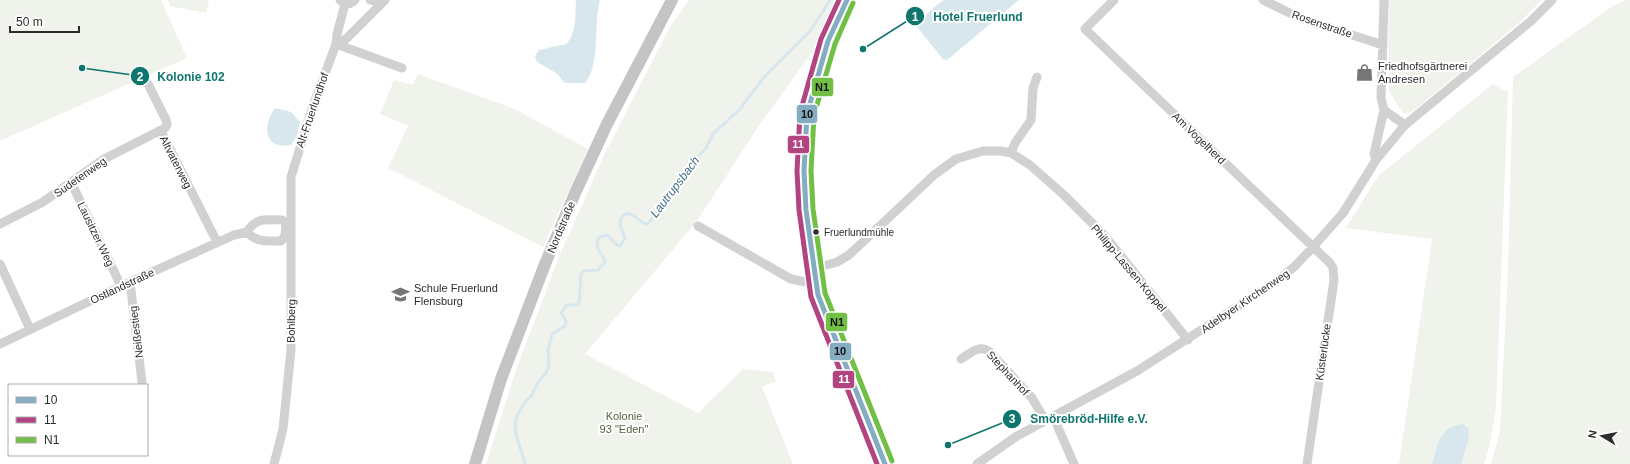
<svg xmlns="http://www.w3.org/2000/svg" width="1630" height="464" viewBox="0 0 1630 464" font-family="Arial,sans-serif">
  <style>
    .green { fill: #f0f3eb }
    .water { fill: #d8e7ee }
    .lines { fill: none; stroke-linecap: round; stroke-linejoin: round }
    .stream { stroke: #d8e7ee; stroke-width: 3 }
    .minor { stroke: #d1d1d1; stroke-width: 9 }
    .major { stroke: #c4c4c4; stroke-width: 12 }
    .bus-1-casing { stroke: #fff; stroke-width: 8 }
    .bus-2-casing { stroke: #fff; stroke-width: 8 }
    .bus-3-casing { stroke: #fff; stroke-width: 8 }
    .bus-1 { stroke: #85adc1; stroke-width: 5 }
    .bus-2 { stroke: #b24481; stroke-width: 5 }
    .bus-3 { stroke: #71bf44; stroke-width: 5 }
    .bus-dot { fill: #2c2c2c; stroke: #fff; stroke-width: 1.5 }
    .labels { text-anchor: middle; stroke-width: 4; stroke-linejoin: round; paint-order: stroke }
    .bus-label { font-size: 10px; fill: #2c2c2c; stroke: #fff; text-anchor: start }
    .street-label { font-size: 11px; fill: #2c2c2c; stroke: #fff }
    .poi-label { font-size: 11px; fill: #2c2c2c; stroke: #fff; text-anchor: start }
    .park-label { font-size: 11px; fill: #52633e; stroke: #fff }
    .water-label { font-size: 12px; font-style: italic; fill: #437086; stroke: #fff }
    .leader { fill: none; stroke: #0f766e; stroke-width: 1.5 }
    .callout-dot { fill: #0f766e; stroke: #fff; stroke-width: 1.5 }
    .mark-label { font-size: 12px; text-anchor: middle; font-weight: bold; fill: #fff }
    .callout-label { font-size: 12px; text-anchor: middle; font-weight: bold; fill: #0f766e; stroke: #fff; stroke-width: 4; stroke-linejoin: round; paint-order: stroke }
    .line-badge { stroke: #fff; stroke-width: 1.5 }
    .badge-label { font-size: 11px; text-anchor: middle; font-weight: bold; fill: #fff }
    .pale-badge-label { font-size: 11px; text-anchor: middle; font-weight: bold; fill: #111 }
  </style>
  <rect width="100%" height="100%" fill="#fff"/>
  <path class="green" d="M 0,0 L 161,0 L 187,58 L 0,141 Z
    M 168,0 L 209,0 L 206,13 L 170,6 Z
    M 689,0 L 843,0 L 817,46 L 762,121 L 697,221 L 585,354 L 698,413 L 743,369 L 772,372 L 776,381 L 762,387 L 793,464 L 486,464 L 516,370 L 560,254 L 605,153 L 670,27 Z
    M 1388,0 L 1542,0 L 1519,23 L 1412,112 L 1403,114 L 1389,91 Z
    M 1626,0 L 1630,0 L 1630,464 L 1491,464 L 1500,431 L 1508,268 L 1513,77 L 1613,6 Z
    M 418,74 L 515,109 L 588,149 L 543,247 L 388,168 L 408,126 L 380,114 L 394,80 L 413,85 Z
    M 1493,84 L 1508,92 L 1496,408 L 1490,444 L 1484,464 L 1399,464 L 1432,239 L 1346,228 L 1378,176 Z"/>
  <path class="water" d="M 576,0 L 600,0 C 593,25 601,64 585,83 L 565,83 L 556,73 L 537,62 L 535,56 L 539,50 L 566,44 C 577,34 575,13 576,0 Z
    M 944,0 L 1019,0 L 947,60 L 943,59 L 917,27 L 918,22 L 938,4 Z
    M 275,108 L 291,112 L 300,122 L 297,136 L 291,145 C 264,150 262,126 275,108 Z
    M 1463,424 L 1468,428 L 1469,438 L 1461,464 L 1432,464 C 1438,444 1439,427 1463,424 Z"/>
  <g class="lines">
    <path class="stream" d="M 525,464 L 516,434 L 515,423 L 519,412 L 525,402 L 532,395 L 538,382 L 546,373 L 549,366 L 548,351 L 552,334 L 565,326 L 566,321 L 561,313 L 567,305 L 576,305 L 579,304 L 581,274 L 584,271 L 598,270 L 605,262 C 603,253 593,249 599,237 L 607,235 L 617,245 L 620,246 L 625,238 C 624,233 620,228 620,223 C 620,221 621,219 622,217 C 631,207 638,223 647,224 L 652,219 L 662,203 L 684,180 L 698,156 L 706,148 L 713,134 L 740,109 L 765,76 L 811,30 L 830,0"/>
    <path class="minor" d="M 340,0 C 345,5 350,5 355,0
      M 370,0 L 382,3
      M 847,0 L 828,41 L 819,69 L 807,114 L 804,171 L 806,210 L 818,295 L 885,464
      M 1114,0 L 1085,29 L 1330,263 L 1333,268 L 1334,280 L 1307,464
      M 1263,0 L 1300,18 L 1383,45
      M 336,44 L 402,68
      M 336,44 L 346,39 L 385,0
      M 1384,110 L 1405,125
      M 161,131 L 217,242
      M 1011,153 L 1015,143 L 1031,120 L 1033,88 L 1037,77
      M 1376,160 L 1374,154 L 1384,110 L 1381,98 L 1384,0
      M 71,182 L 121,286
      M 0,224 L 43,202 L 104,159 L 165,128 L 167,125 L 166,120 L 148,84
      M 698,226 L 791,279 L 806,282 L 815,281
      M 0,264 L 30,329
      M 813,269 L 837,262 L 849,255 L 934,175 L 956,159 L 983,151 L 1001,151 L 1011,153 L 1030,165 L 1064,195 L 1105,236 L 1188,340
      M 130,282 L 142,382
      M 0,344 L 130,282 L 234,235 L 247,232 C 257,243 267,241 281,241 L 285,236 L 286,223 L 282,220 C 265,220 256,217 247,232
      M 961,359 C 971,353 978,344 990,352 L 1032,398 L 1045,420
      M 1053,416 L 1074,464
      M 274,464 L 283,429 L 291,349 L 291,177 L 313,106 L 336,44 L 337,34 L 345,4
      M 977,464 L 1017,436 L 1137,371 L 1276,282 L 1295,266 L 1313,247 L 1343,213 L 1376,160 L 1405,125 L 1531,21 L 1552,0"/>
    <path class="major" d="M 475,464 L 501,379 L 545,264 L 576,191 L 607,124 L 672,0"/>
    <defs>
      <path id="bus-1" d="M 847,0 L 828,41 L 807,114 L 804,171 L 806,210 L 818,295 L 885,464"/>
      <path id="bus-2" d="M 839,0 L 821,39 L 800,113 L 797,171 L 799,210 L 811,297 L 877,464"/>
      <path id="bus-3" d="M 853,3 L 835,44 L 814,115 L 811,171 L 813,209 L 825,293 L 892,461"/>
    </defs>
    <use href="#bus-1" class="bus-1-casing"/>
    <use href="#bus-2" class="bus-2-casing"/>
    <use href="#bus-3" class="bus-3-casing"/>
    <use href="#bus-1" class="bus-1"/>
    <use href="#bus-2" class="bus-2"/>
    <use href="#bus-3" class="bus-3"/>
  </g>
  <defs>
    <symbol id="shop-bare" viewBox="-9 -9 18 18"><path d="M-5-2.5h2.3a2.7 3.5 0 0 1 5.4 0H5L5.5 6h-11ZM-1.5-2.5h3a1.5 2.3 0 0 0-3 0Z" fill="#767676" stroke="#fff" stroke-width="2.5" paint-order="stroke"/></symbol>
    <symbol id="school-bare" viewBox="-9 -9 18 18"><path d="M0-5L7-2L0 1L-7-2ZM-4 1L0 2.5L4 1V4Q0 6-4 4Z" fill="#767676" stroke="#fff" stroke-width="2.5" paint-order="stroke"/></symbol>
  </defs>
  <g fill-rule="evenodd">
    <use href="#shop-bare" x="1352" y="60" width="25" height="25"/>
    <use href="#school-bare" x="388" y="282" width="25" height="25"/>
  </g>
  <circle class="bus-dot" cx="816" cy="232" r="3.5"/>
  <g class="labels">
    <g class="bus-label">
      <text x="824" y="236">Fruerlundmühle</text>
    </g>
    <g class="street-label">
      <text transform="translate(1322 24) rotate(19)" y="4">Rosenstraße</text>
      <text transform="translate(312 110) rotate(-71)" y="4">Alt-Fruerlundhof</text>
      <text transform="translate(1199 138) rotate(44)" y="4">Am Vogelherd</text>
      <text transform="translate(176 162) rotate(63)" y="4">Altvaterweg</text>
      <text transform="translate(80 177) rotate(-35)" y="4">Sudetenweg</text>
      <text transform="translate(561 227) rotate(-67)" y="4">Nordstraße</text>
      <text transform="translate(96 234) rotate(64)" y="4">Lausitzer Weg</text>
      <text transform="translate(1129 268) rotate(50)" y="4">Philipp-Lassen-Koppel</text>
      <text transform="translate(122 286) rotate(-25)" y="4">Ostlandstraße</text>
      <text transform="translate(1245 301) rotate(-34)" y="4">Adelbyer Kirchenweg</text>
      <text transform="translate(291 321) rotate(-89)" y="4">Bohlberg</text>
      <text transform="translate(136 332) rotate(-97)" y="4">Neißestieg</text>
      <text transform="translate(1323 352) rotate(-82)" y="4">Küsterlücke</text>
      <text transform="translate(1008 373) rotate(47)" y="4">Stephanhof</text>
    </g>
    <g class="poi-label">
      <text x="1378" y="70">Friedhofsgärtnerei<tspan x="1378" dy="13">Andresen</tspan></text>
      <text x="414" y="292">Schule Fruerlund<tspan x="414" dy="13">Flensburg</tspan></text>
    </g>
    <g class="park-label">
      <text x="624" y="420">Kolonie<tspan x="624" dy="13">93 "Eden"</tspan></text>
    </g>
    <g class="water-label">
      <text transform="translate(675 187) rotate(-53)" y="4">Lautrupsbach</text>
    </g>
  </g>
  <path class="leader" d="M863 49L915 16M82 68L140 76M948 445L1012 419"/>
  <g class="callout-dot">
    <circle cx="863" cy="49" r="4"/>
    <circle cx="82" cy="68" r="4"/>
    <circle cx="948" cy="445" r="4"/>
    <circle cx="915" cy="16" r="10"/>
    <circle cx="140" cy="76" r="10"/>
    <circle cx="1012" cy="419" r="10"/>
  </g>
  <g class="mark-label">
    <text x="915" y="21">1</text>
    <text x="140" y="81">2</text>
    <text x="1012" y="423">3</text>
  </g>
  <g class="callout-label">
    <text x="978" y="21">Hotel Fruerlund</text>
    <text x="191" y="81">Kolonie 102</text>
    <text x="1089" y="423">Smörebröd-Hilfe e.V.</text>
  </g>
  <g class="line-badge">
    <rect x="811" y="77" width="23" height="20" rx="4" fill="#71bf44"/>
    <rect x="796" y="104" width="22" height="20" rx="4" fill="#85adc1"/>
    <rect x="787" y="135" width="23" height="19" rx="4" fill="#b24481"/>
    <rect x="825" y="312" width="23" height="20" rx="4" fill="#71bf44"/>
    <rect x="829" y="342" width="23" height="19" rx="4" fill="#85adc1"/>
    <rect x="832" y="370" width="23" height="19" rx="4" fill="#b24481"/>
  </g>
  <g class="badge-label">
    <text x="798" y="148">11</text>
    <text x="844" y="383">11</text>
  </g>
  <g class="pale-badge-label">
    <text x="822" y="91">N1</text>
    <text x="807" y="118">10</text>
    <text x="837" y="326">N1</text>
    <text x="840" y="355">10</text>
  </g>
  <rect x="8" y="384" width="140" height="72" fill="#ffffff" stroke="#ababab"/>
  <rect x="16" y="397" width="20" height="6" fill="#85adc1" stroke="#ababab"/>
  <text x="44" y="404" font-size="12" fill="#2c2c2c">10</text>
  <rect x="16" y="417" width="20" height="6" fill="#b24481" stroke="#ababab"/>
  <text x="44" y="424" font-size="12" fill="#2c2c2c">11</text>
  <rect x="16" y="437" width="20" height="6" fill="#71bf44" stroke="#ababab"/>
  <text x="44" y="444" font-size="12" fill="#2c2c2c">N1</text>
  <g transform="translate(1602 436) rotate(280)" stroke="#ffffff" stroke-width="3" paint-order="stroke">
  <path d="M0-3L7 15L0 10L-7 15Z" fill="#2c2c2c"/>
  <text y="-6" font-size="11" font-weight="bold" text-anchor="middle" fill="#2c2c2c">N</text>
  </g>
  <path d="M10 26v6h69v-6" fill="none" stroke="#2c2c2c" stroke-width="2"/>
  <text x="16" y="26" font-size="12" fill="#2c2c2c" stroke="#ffffff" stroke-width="3" paint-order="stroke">50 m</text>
</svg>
